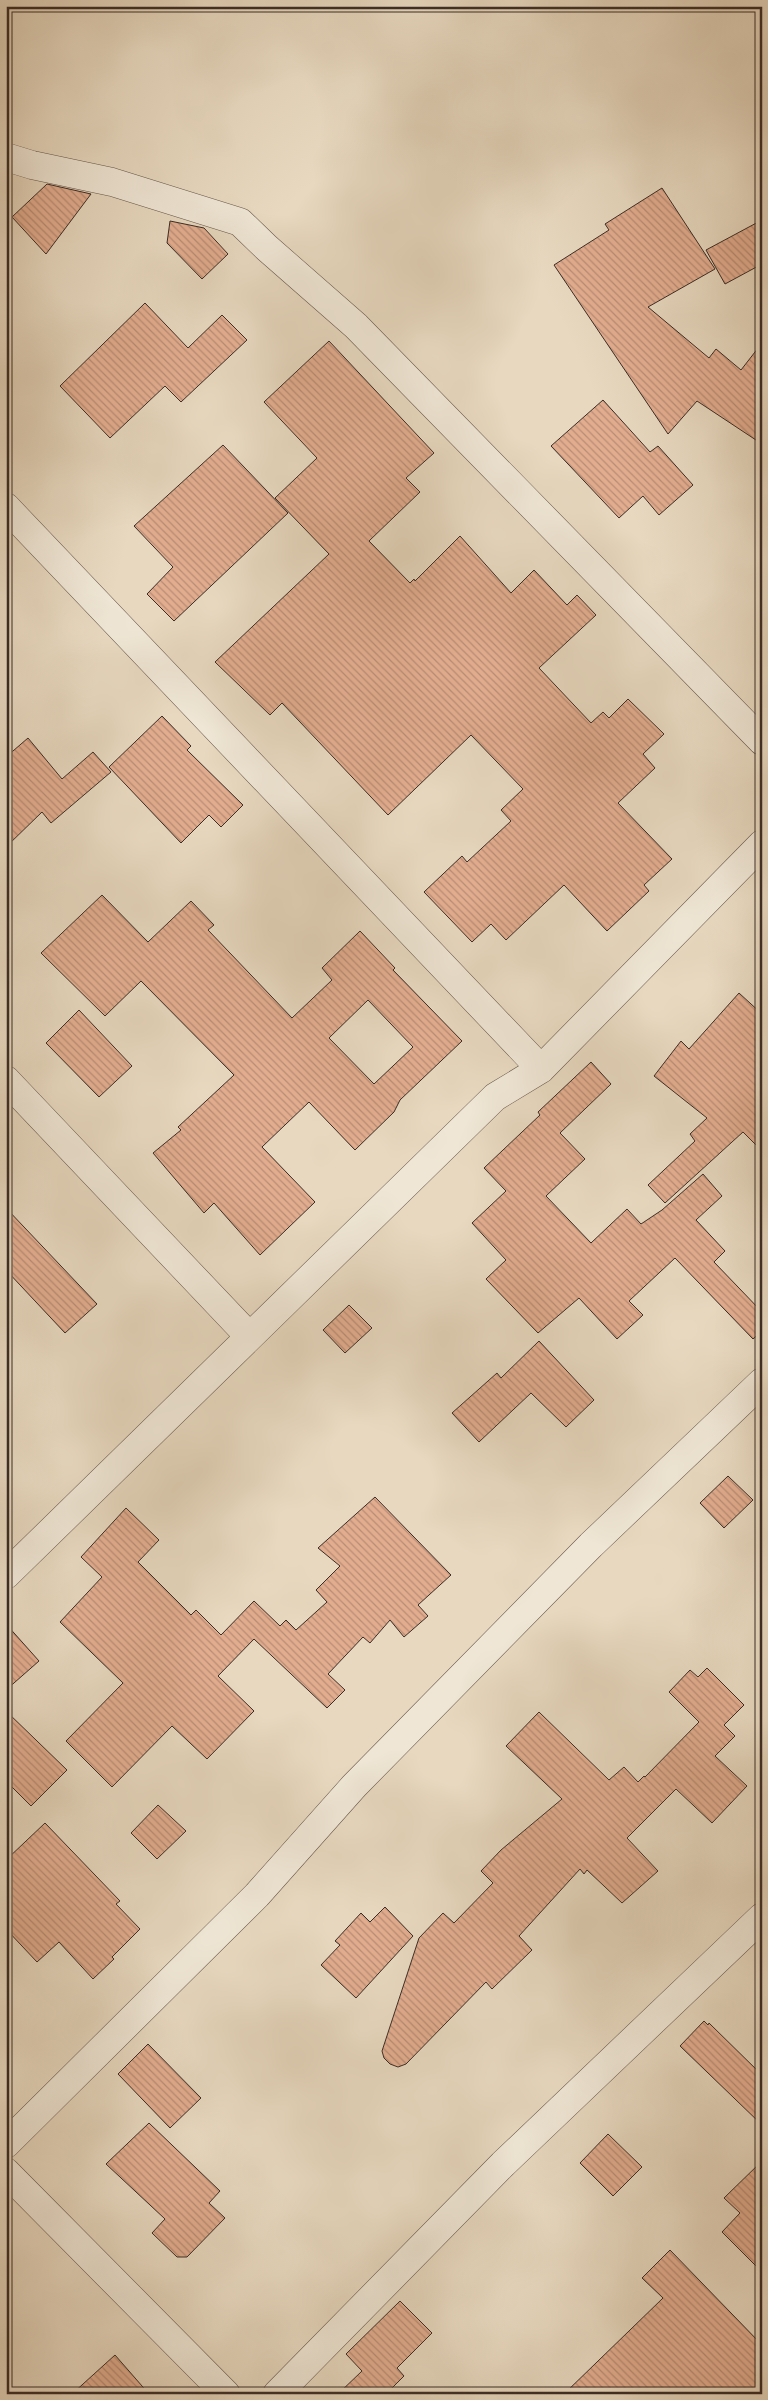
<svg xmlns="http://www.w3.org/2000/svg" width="768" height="2400" viewBox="0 0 768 2400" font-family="'IM FELL Great Primer',serif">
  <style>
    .building { fill: url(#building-back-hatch); stroke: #3b2d27; fill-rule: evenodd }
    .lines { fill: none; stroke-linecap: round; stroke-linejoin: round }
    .street-casing { stroke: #66584d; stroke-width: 29 }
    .street { stroke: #efe6d5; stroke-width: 28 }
  </style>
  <defs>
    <pattern id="building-back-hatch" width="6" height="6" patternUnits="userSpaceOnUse" patternTransform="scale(1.25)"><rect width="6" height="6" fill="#e2ad8f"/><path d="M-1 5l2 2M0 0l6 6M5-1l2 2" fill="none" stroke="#b88d75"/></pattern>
  </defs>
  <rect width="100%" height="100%" fill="#e7d8bf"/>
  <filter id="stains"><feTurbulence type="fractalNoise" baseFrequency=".004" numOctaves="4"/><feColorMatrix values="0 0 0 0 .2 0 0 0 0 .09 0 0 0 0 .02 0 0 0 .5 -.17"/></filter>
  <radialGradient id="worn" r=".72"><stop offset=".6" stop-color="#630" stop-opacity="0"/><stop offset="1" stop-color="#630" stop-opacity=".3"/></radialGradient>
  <path class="building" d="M 47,184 L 91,194 L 46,254 L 12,217 Z
    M 662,188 L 715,269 L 648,307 L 709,358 L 716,349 L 741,370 L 762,343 L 762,444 L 697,401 L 668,434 L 554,265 L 609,230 L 605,224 Z
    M 762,220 L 762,264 L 725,284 L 706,250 Z
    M 170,221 L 204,228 L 228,254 L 202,279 L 167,243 Z
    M 145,303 L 188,348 L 222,315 L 247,340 L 181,402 L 165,386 L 110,438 L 60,386 Z
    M 329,341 L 434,453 L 406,478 L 420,492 L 369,541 L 410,583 L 414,579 L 415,581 L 460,536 L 511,593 L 534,570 L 567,605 L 577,595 L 596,615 L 539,668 L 591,723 L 603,712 L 609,718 L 628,699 L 664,734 L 643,754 L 655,768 L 618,803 L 672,859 L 644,885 L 649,891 L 607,931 L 564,885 L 506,940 L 491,924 L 472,942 L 424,892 L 462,856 L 467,862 L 511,821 L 501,810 L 523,789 L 471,735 L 388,815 L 282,703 L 270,715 L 215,662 L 329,554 L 275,498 L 317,458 L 264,402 Z
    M 603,400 L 650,452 L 658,446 L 693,485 L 659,515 L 643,496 L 619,518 L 551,446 Z
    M 223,445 L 288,513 L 174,621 L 147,594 L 173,567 L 134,526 Z
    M 162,716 L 191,746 L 187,750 L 243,805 L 221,827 L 209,815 L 181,843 L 109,767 Z
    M 28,738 L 62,779 L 93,752 L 111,772 L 51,823 L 42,812 L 6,847 L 6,757 Z
    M 102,895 L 148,942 L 191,901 L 214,925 L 208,930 L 292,1018 L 332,980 L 322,968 L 360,931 L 395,968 L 393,970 L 462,1041 L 400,1100 L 394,1112 L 355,1150 L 309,1102 L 262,1147 L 315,1202 L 260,1255 L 214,1203 L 204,1213 L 153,1153 L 181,1130 L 178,1127 L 234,1075 L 141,981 L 105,1016 L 41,953 ZM 368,1000 L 413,1047 L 374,1084 L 329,1038 Z
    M 739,993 L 762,1014 L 762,1151 L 743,1132 L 665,1203 L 648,1185 L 695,1141 L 690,1134 L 707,1118 L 654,1076 L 681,1041 L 689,1049 Z
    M 79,1010 L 132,1066 L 99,1097 L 46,1043 Z
    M 591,1062 L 611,1084 L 560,1133 L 585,1159 L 546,1196 L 591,1243 L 627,1209 L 641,1224 L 662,1210 L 703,1174 L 722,1196 L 696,1220 L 725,1251 L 714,1262 L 762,1312 L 762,1331 L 753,1339 L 675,1258 L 629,1301 L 643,1315 L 617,1339 L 579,1298 L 538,1333 L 486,1279 L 506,1260 L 472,1223 L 506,1191 L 484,1168 L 540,1115 L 538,1112 Z
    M 6,1208 L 97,1304 L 65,1333 L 6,1270 Z
    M 349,1305 L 372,1328 L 345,1353 L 323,1330 Z
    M 539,1341 L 594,1400 L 566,1427 L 531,1393 L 479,1442 L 452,1413 L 497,1373 L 501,1378 Z
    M 728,1476 L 753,1500 L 724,1528 L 700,1503 Z
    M 375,1497 L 451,1575 L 418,1605 L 428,1616 L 404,1637 L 390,1620 L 370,1643 L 363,1637 L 328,1674 L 345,1690 L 327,1708 L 254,1639 L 218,1676 L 254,1711 L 207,1759 L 172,1726 L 112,1787 L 66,1741 L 123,1683 L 60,1622 L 102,1577 L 81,1557 L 126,1508 L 159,1540 L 138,1562 L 191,1615 L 196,1610 L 221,1635 L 254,1601 L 280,1626 L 286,1620 L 296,1630 L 327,1602 L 316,1590 L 340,1566 L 318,1548 Z
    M 6,1624 L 39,1661 L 6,1690 Z
    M 707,1668 L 744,1705 L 724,1725 L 735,1736 L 715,1756 L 747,1786 L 712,1823 L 676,1789 L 627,1838 L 658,1871 L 622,1903 L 587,1870 L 584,1874 L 580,1869 L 519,1936 L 532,1950 L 492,1989 L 486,1982 L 406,2064 L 398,2067 L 390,2064 L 384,2058 L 382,2051 L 419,1938 L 443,1913 L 454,1923 L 493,1883 L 481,1871 L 501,1850 L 562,1799 L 506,1746 L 539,1712 L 609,1780 L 624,1767 L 638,1782 L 644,1776 L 645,1777 L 699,1722 L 669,1692 L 690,1670 L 698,1677 Z
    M 6,1711 L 67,1770 L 31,1806 L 6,1781 Z
    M 158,1805 L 186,1831 L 157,1859 L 131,1833 Z
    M 45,1823 L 120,1901 L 116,1904 L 140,1929 L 112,1957 L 114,1959 L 93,1979 L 59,1942 L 37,1962 L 6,1929 L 6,1860 Z
    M 385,1907 L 413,1936 L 356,1998 L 321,1965 L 340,1945 L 335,1941 L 361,1913 L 370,1922 Z
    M 704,2021 L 708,2025 L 709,2023 L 762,2075 L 762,2125 L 680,2046 Z
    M 148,2044 L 201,2098 L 170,2128 L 118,2074 Z
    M 149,2123 L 220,2191 L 209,2203 L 225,2218 L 187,2257 L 177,2257 L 152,2233 L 165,2219 L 106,2164 Z
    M 608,2134 L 642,2167 L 613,2196 L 580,2163 Z
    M 762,2161 L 762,2272 L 722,2232 L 740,2213 L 724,2198 Z
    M 670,2250 L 762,2345 L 762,2394 L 564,2394 L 663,2298 L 642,2278 Z
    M 400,2301 L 432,2333 L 397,2368 L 404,2376 L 386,2394 L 338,2394 L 362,2371 L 346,2354 Z
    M 115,2355 L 149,2394 L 72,2394 Z"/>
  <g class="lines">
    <defs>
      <path id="street" d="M 6,157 L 32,165 L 112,182 L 240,222 L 267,248 L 356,326 L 762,741
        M 6,507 L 541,1069
        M 6,1080 L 249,1336
        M 6,1575 L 495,1097 L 541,1069 L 762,844
        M 6,2144 L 257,1895 L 354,1786 L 591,1545 L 762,1382
        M 6,2172 L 226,2394
        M 277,2394 L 503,2164 L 762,1917"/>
    </defs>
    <use href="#street" class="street-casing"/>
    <use href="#street" class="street"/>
  </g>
  <rect width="768" height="2400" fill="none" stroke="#e7d8bf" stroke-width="25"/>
  <rect x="8" y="8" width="753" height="2385" fill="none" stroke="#3b2d27" stroke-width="2.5"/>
  <rect x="12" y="12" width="743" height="2375" fill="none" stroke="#3b2d27"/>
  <rect width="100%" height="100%" filter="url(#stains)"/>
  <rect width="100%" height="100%" fill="url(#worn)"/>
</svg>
